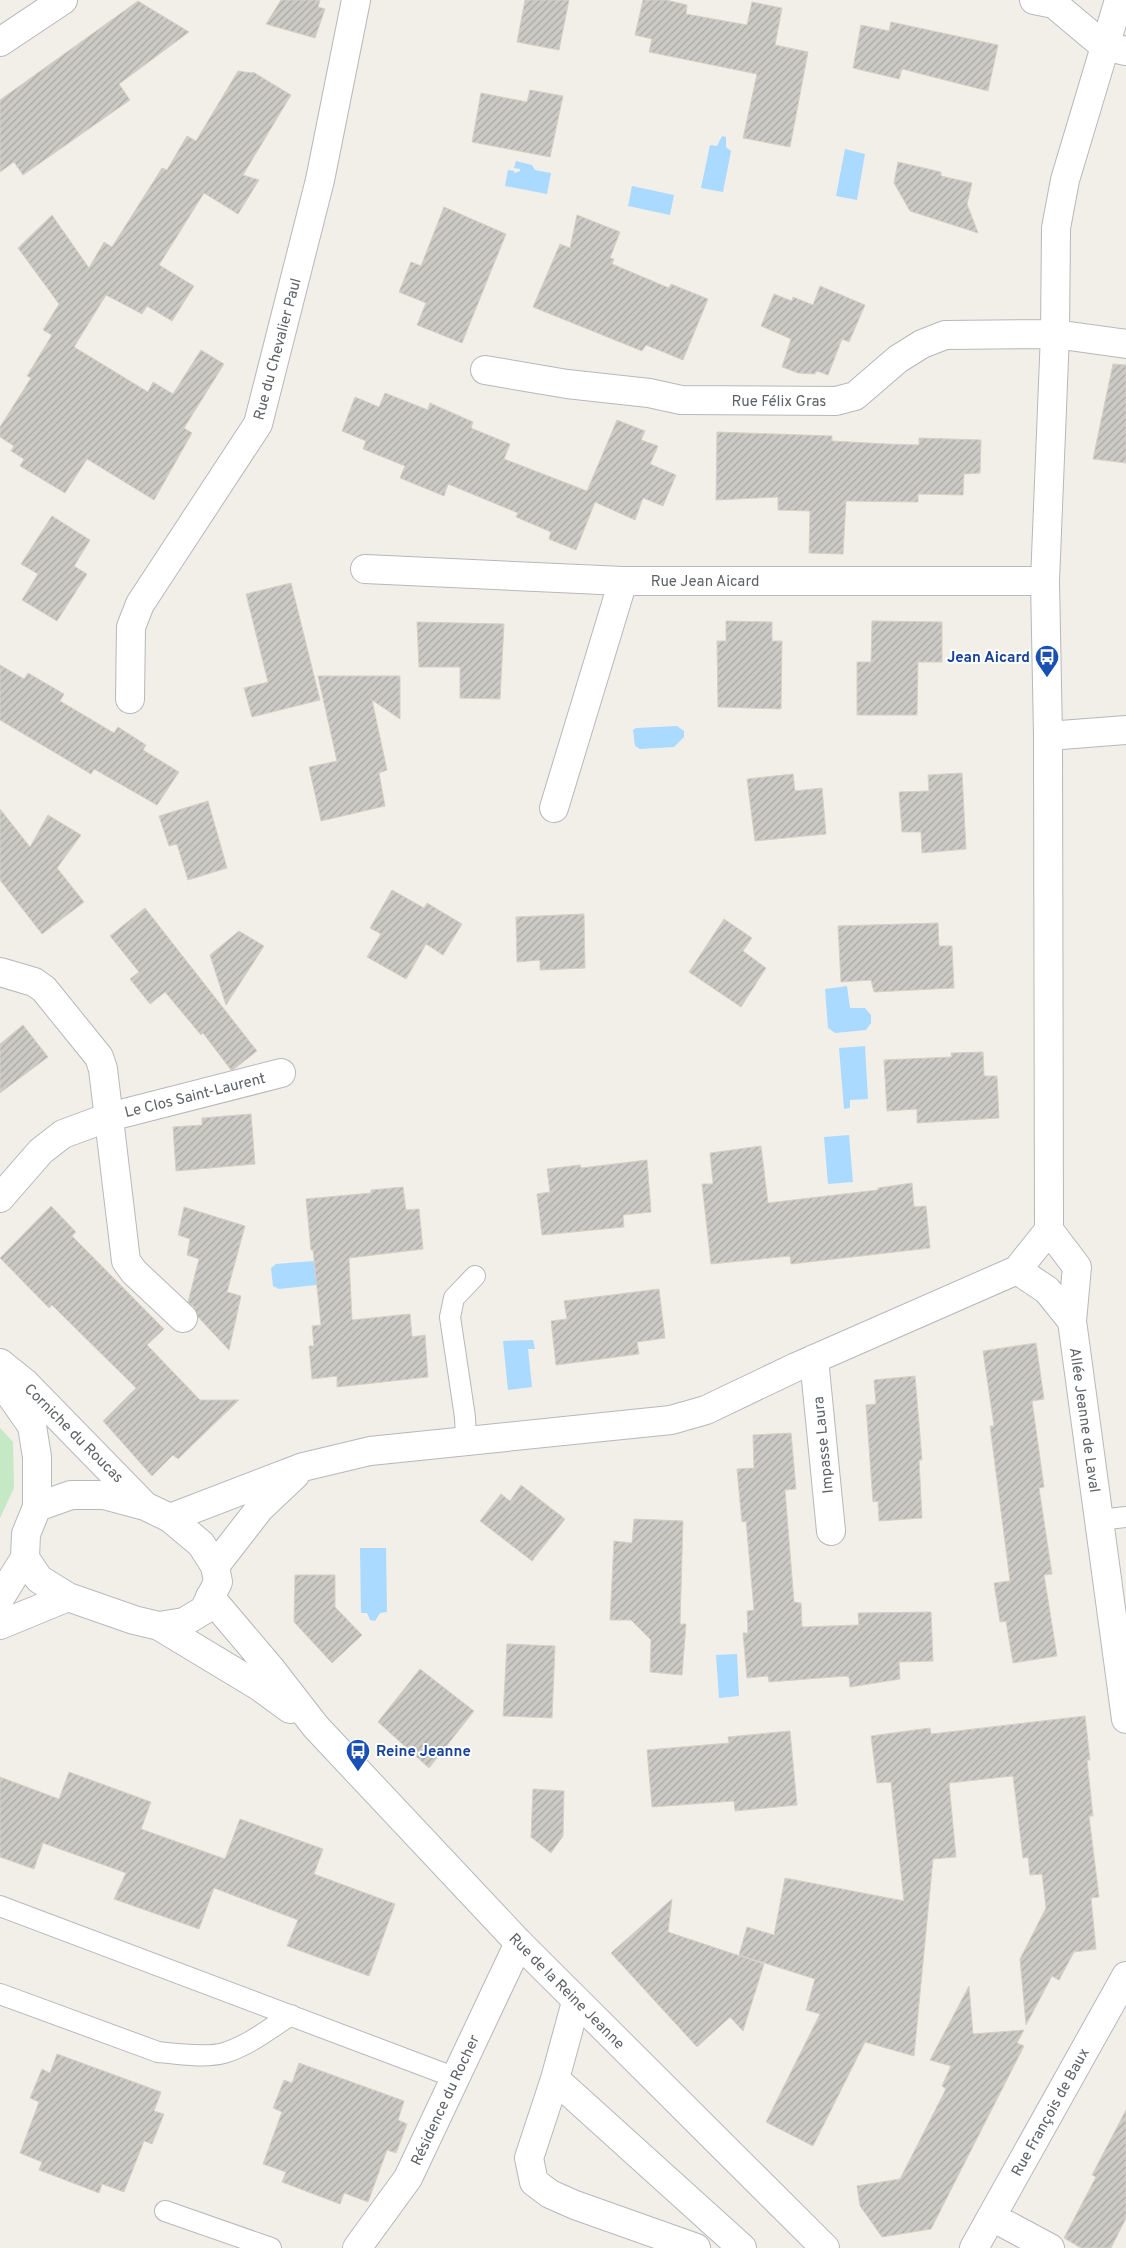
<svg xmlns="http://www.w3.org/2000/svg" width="1126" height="2248" viewBox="0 0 1126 2248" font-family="Overpass,sans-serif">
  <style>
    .green { fill: #c5e8c5 }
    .water { fill: #aadaff }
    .building { fill: url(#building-hatch); stroke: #d6d1c6 }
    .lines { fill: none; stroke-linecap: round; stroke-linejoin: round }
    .service-casing { stroke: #b5b8bc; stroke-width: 22 }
    .minor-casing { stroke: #b5b8bc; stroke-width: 30 }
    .tertiary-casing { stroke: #b5b8bc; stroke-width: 30 }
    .secondary-casing { stroke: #b6babf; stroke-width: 30 }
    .service { stroke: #fff; stroke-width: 20 }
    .minor { stroke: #fff; stroke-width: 28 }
    .tertiary { stroke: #fff; stroke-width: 28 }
    .secondary { stroke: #fff; stroke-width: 28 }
    .labels { text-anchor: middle; stroke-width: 4; stroke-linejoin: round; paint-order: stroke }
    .street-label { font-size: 15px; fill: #5f6368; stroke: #fff }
    .transit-label { font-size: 15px; font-weight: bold; fill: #164399; stroke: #fff; text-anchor: end }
  </style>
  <defs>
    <pattern id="building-hatch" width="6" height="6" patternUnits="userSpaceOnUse" patternTransform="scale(1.25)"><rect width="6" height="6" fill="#cccac5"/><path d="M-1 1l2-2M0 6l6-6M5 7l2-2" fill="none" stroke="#a9a8a4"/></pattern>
  </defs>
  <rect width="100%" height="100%" fill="#f1efe8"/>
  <path class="green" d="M 0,1428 L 13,1442 L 14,1488 L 0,1518 Z"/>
  <path class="water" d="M 722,136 L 726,137 L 726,147 L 731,151 L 723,192 L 701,188 L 710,145 L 717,146 Z
    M 845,149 L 865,154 L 857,200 L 836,196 Z
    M 516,161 L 532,165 L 535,170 L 551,173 L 547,194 L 505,186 L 508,170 L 514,171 L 514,173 L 520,171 L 520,169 L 514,168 Z
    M 632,186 L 674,195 L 670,215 L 628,206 Z
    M 677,726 L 684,731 L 684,737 L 674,747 L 640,749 L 635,746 L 633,730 L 636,728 Z
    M 847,986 L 850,1008 L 865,1008 L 871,1015 L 871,1023 L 866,1030 L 835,1033 L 828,1028 L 825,989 Z
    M 865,1046 L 868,1099 L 850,1100 L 850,1108 L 844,1109 L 839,1048 Z
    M 849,1135 L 853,1182 L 828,1184 L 824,1137 Z
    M 314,1261 L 319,1265 L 321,1279 L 316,1285 L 279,1289 L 273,1286 L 271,1268 L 276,1264 Z
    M 533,1340 L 535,1349 L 528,1349 L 532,1387 L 508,1390 L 503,1341 Z
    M 360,1548 L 386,1548 L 387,1612 L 380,1613 L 375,1621 L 370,1620 L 367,1613 L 361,1613 Z
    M 737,1654 L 739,1696 L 719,1698 L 716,1655 Z"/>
  <path class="building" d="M 281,0 L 320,0 L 318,7 L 325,9 L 315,38 L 266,24 Z
    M 525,0 L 569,0 L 559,50 L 517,42 Z
    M 643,0 L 666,0 L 687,5 L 686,14 L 747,25 L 752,2 L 782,8 L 775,45 L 808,52 L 790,147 L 743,138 L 757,74 L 649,52 L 652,39 L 635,35 Z
    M 138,1 L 189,32 L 119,84 L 130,100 L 23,175 L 14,162 L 0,172 L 0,100 Z
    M 891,22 L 998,45 L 988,91 L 902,69 L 899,79 L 853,68 L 861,25 L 889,31 Z
    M 238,71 L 252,73 L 253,72 L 291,95 L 243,175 L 259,180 L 238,214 L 204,193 L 159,265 L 194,286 L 172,321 L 147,306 L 142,314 L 106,295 L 74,347 L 148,392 L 153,382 L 173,394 L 201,350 L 224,364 L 184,428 L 192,433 L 154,500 L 87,459 L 65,493 L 20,466 L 24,459 L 11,451 L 14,446 L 0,437 L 0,427 L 31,378 L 27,376 L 52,335 L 43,330 L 59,304 L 18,248 L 52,215 L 89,268 L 104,242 L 112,247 L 162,168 L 167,170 L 187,136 L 196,141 Z
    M 530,90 L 563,96 L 550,157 L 472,142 L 481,93 L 527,102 Z
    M 898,162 L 941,172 L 941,176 L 972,183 L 967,204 L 978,233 L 910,211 L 894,183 Z
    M 444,207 L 506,234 L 462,343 L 417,325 L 426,303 L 399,292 L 411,262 L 421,266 Z
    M 577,215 L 620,232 L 610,258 L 614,259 L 612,264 L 669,288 L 671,284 L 708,299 L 683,360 L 646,345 L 642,351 L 533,307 L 560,244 L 570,248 Z
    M 820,286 L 865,305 L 849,342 L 842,339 L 828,375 L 817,371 L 815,374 L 798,373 L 782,367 L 791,339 L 761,326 L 774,294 L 792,301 L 793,297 L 813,305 Z
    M 1113,364 L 1126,365 L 1126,463 L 1093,459 Z
    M 385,393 L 428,410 L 430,403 L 473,422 L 471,428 L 510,444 L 504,459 L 587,491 L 617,420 L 645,431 L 641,440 L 658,446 L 650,464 L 676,475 L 663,506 L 643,498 L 635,520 L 595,502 L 576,550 L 549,539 L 551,532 L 516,517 L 518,513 L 448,484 L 444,496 L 400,478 L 405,466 L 363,449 L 366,441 L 342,431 L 355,397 L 379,407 Z
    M 717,432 L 832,436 L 832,441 L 887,444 L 919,445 L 919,438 L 981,440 L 980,473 L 964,474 L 963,495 L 918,494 L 918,502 L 846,501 L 843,554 L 809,553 L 810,511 L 778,510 L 778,497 L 716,500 Z
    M 52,516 L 90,540 L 74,566 L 87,574 L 57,621 L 22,600 L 38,574 L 21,564 Z
    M 291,583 L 320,700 L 252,717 L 244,688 L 268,682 L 246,594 Z
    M 726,621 L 772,622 L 772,641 L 782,641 L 781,709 L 718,707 L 717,641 L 726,641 Z
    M 872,621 L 942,622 L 942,662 L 918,662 L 917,715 L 857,715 L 857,662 L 871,662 Z
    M 417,622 L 504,624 L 500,699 L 460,698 L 460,667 L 419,667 Z
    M 0,665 L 24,679 L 28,673 L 64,694 L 60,701 L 114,733 L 118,727 L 146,745 L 143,750 L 179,772 L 157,805 L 94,769 L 91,774 L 0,720 Z
    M 318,676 L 400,676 L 400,719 L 372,700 L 387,770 L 379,773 L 385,806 L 321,821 L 309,767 L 337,761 Z
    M 962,773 L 966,849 L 922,853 L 921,832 L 902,832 L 899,792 L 929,791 L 928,775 Z
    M 793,774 L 795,791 L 822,788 L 826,834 L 755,841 L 747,779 Z
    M 208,801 L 227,868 L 188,880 L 177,844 L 169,846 L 159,816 Z
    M 0,809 L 30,847 L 48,815 L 81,835 L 57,868 L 84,902 L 42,934 L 0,880 Z
    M 392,890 L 424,908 L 427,903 L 462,924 L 443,955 L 426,944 L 406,979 L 367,957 L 381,934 L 370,928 Z
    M 145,908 L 257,1051 L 234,1069 L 231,1070 L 203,1033 L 201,1035 L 165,992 L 150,1004 L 130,979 L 139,972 L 110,936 Z
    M 584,914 L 585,968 L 540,970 L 540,960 L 517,962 L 516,917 Z
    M 724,919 L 752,938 L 743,951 L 766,968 L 741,1007 L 689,972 Z
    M 938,923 L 939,946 L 952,946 L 954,988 L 874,992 L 871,980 L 841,982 L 838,926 Z
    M 239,931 L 264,946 L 226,1005 L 210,955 Z
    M 23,1025 L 48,1057 L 0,1093 L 0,1044 Z
    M 983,1052 L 984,1076 L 997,1076 L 999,1118 L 917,1123 L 917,1109 L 887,1111 L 884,1060 L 952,1057 L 951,1053 Z
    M 251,1114 L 255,1164 L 176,1171 L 173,1127 L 202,1125 L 202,1118 Z
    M 761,1146 L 768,1203 L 878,1190 L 878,1188 L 912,1183 L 914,1207 L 926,1206 L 930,1248 L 791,1264 L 790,1256 L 711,1264 L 702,1184 L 713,1184 L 710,1153 Z
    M 647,1160 L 651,1212 L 623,1215 L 624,1227 L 542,1235 L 537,1194 L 550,1192 L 547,1169 L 580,1165 L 581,1168 Z
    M 403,1187 L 406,1210 L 419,1209 L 423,1249 L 349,1258 L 352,1320 L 410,1314 L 412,1337 L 425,1335 L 428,1377 L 337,1387 L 337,1376 L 312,1379 L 309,1346 L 314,1346 L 312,1326 L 321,1325 L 313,1250 L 311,1250 L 306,1199 L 371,1193 L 371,1190 Z
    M 51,1206 L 76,1232 L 72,1236 L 164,1329 L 147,1345 L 200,1400 L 239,1400 L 178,1459 L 173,1455 L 152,1476 L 103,1421 L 136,1388 L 52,1305 L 49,1308 L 0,1258 Z
    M 184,1207 L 245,1226 L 227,1292 L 241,1296 L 229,1350 L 198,1317 L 194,1307 L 188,1302 L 199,1259 L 187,1255 L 190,1239 L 178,1235 Z
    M 659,1289 L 665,1338 L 637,1342 L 639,1354 L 556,1365 L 551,1321 L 567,1319 L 564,1301 Z
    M 1036,1343 L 1044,1399 L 1032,1401 L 1044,1487 L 1039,1488 L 1052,1574 L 1044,1575 L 1057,1656 L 1013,1663 L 1006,1621 L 1000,1622 L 994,1583 L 1010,1581 L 990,1426 L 994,1426 L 983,1351 Z
    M 915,1376 L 922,1460 L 919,1460 L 922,1518 L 879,1521 L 878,1501 L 873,1502 L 866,1405 L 876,1404 L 874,1380 Z
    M 791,1433 L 796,1489 L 785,1490 L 794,1602 L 801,1603 L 802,1627 L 859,1625 L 858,1613 L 931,1612 L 933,1661 L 899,1662 L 900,1679 L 850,1687 L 849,1677 L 846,1676 L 769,1682 L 768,1676 L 747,1678 L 743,1633 L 748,1633 L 747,1611 L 754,1610 L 746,1521 L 742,1522 L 737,1469 L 754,1468 L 753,1435 Z
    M 521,1485 L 565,1519 L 532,1561 L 480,1521 L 501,1494 L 510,1501 Z
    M 634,1519 L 683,1521 L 680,1624 L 686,1624 L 682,1675 L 650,1672 L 651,1640 L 631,1620 L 610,1620 L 614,1541 L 632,1543 Z
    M 295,1575 L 335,1575 L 335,1607 L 362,1635 L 332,1663 L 294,1622 Z
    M 507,1644 L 555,1646 L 552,1718 L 503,1716 Z
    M 420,1669 L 474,1711 L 429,1768 L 378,1722 Z
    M 1085,1716 L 1090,1760 L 1087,1760 L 1093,1816 L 1089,1816 L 1099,1897 L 1091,1898 L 1096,1949 L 1074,1952 L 1059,1980 L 1052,1976 L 1026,2025 L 1020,1959 L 1046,1908 L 1042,1874 L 1030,1875 L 1028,1857 L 1023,1858 L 1013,1776 L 949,1783 L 956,1857 L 933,1859 L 914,2056 L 865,2042 L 813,2146 L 766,2122 L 820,2014 L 806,2010 L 815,1979 L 739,1955 L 747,1927 L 774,1935 L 785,1878 L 904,1901 L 891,1782 L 877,1783 L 871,1736 L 930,1728 L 931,1734 Z
    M 790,1731 L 797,1805 L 735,1811 L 734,1801 L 652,1807 L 647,1750 L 729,1743 L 728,1737 Z
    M 69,1772 L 151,1802 L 141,1829 L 225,1859 L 240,1819 L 323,1849 L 314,1874 L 395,1904 L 369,1976 L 287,1946 L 298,1920 L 214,1888 L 199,1929 L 114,1899 L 126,1873 L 71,1853 L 43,1843 L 34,1869 L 0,1857 L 0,1777 L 59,1799 Z
    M 533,1789 L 564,1791 L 563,1836 L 551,1853 L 531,1837 Z
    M 672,1899 L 668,1932 L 764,1964 L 743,2031 L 730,2017 L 697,2047 L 611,1953 Z
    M 969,1986 L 973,2034 L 1024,2030 L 1017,2043 L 1024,2046 L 931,2229 L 882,2237 L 860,2206 L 857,2186 L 900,2179 L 946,2089 L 942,2086 L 951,2066 L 930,2060 Z
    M 57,2054 L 161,2092 L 154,2111 L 164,2114 L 152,2144 L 144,2141 L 124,2192 L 102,2184 L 99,2193 L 39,2170 L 42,2162 L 20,2153 L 39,2102 L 30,2098 L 42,2069 L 50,2073 Z
    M 299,2063 L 404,2101 L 398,2120 L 407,2124 L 396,2153 L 387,2150 L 368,2202 L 344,2193 L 340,2204 L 282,2182 L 286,2172 L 263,2164 L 282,2112 L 273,2108 L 284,2080 L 292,2083 Z
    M 1126,2110 L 1126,2218 L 1111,2248 L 1081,2248 L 1064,2238 L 1096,2177 L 1092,2175 Z"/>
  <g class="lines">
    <defs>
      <path id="service" d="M 466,1439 L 465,1417 L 450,1317 L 454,1298 L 475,1276
        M 1099,1520 L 1126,1517
        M 0,1906 L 456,2078
        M 0,1994 L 158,2052 C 176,2054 207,2058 224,2053 C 248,2046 269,2029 291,2015
        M 165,2211 L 271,2248"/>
      <path id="minor" d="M 1034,0 L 1054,4 L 1104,46 L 1126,51
        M 0,42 L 63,0
        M 485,370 L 567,384 L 649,393 L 681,400 L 836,401 L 855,396 L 898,359 L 922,344 L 945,335 L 1055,334 L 1126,344
        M 365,569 L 623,581 L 1045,581
        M 130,699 L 131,627 L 140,604 L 258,424 L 320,180 L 356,0
        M 1048,736 L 1126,730
        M 554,808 L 623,581
        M 0,972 L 34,982 L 44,989 L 99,1057 L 103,1069 L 126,1261 L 134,1272 L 183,1318
        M 0,1198 L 41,1151 L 63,1134 L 109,1117 L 281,1073
        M 1049,1230 L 1077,1267 L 1072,1321 L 1126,1719
        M 1017,1270 L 1047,1290 L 1072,1321
        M 814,1359 L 831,1531
        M 170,1518 L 303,1467 L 370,1451 L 671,1420 L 706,1410 L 796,1367 L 1017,1270 L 1049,1230 L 1048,736 L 1045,581 L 1055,334 L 1056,228 L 1065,180 L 1119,0
        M 215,1566 L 260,1508 L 295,1475
        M 576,2002 L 555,2079 L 742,2248
        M 555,2079 L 529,2158 L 534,2182 L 550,2194 L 575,2205 L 696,2248
        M 992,2217 L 1050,2248
        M 357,2248 L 408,2178 L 519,1943
        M 974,2248 L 1126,1976"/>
      <path id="tertiary" d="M 210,1597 L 271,1669 L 316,1727 L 519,1943 L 825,2248
        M 159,1626 L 260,1687 L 290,1709"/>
      <path id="secondary" d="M 0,1363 L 25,1383 L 145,1506
        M 0,1371 L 11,1396 L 32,1426 L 37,1457 L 37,1507 L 26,1534 L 25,1558 L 39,1579 L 68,1597 L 134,1620 L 159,1626 L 184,1622 L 204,1610 L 218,1582 L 215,1566 L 201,1544 L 170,1518 L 145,1506 L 104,1495 L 71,1495 L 37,1507
        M 0,1598 L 25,1558
        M 0,1625 L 68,1597"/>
    </defs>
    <use href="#service" class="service-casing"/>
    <use href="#minor" class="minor-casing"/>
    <use href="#tertiary" class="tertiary-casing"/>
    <use href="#secondary" class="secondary-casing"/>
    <use href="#service" class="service"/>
    <use href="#minor" class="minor"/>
    <use href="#tertiary" class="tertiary"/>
    <use href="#secondary" class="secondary"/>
  </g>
  <defs>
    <symbol id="bus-pin" viewBox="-11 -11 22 30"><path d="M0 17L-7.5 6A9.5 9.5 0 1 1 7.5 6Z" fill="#1a4fb4" stroke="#fff"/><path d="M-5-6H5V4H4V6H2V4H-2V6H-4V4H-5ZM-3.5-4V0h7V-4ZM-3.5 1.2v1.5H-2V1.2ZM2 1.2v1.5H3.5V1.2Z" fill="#fff"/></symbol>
  </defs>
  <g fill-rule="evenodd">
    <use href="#bus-pin" x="1033" y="643" width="28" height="38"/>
    <use href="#bus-pin" x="344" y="1737" width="28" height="38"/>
  </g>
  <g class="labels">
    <g class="street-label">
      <text transform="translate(277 349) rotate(-75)" y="5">Rue du Chevalier Paul</text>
      <text x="779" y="406">Rue Félix Gras</text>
      <text x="705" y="586">Rue Jean Aicard</text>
      <text transform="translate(195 1095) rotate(-14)" y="5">Le Clos Saint-Laurent</text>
      <text transform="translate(1085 1420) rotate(82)" y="5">Allée Jeanne de Laval</text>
      <text transform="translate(74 1433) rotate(45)" y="5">Corniche du Roucas</text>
      <text transform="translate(823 1445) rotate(-96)" y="5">Impasse Laura</text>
      <text transform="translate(567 1991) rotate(45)" y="5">Rue de la Reine Jeanne</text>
      <text transform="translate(445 2100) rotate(-65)" y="5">Résidence du Rocher</text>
      <text transform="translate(1050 2112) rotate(-61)" y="5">Rue François de Baux</text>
    </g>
    <g class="transit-label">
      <text x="1030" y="662">Jean Aicard</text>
      <text x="376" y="1756" text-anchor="start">Reine Jeanne</text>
    </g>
  </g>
</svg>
